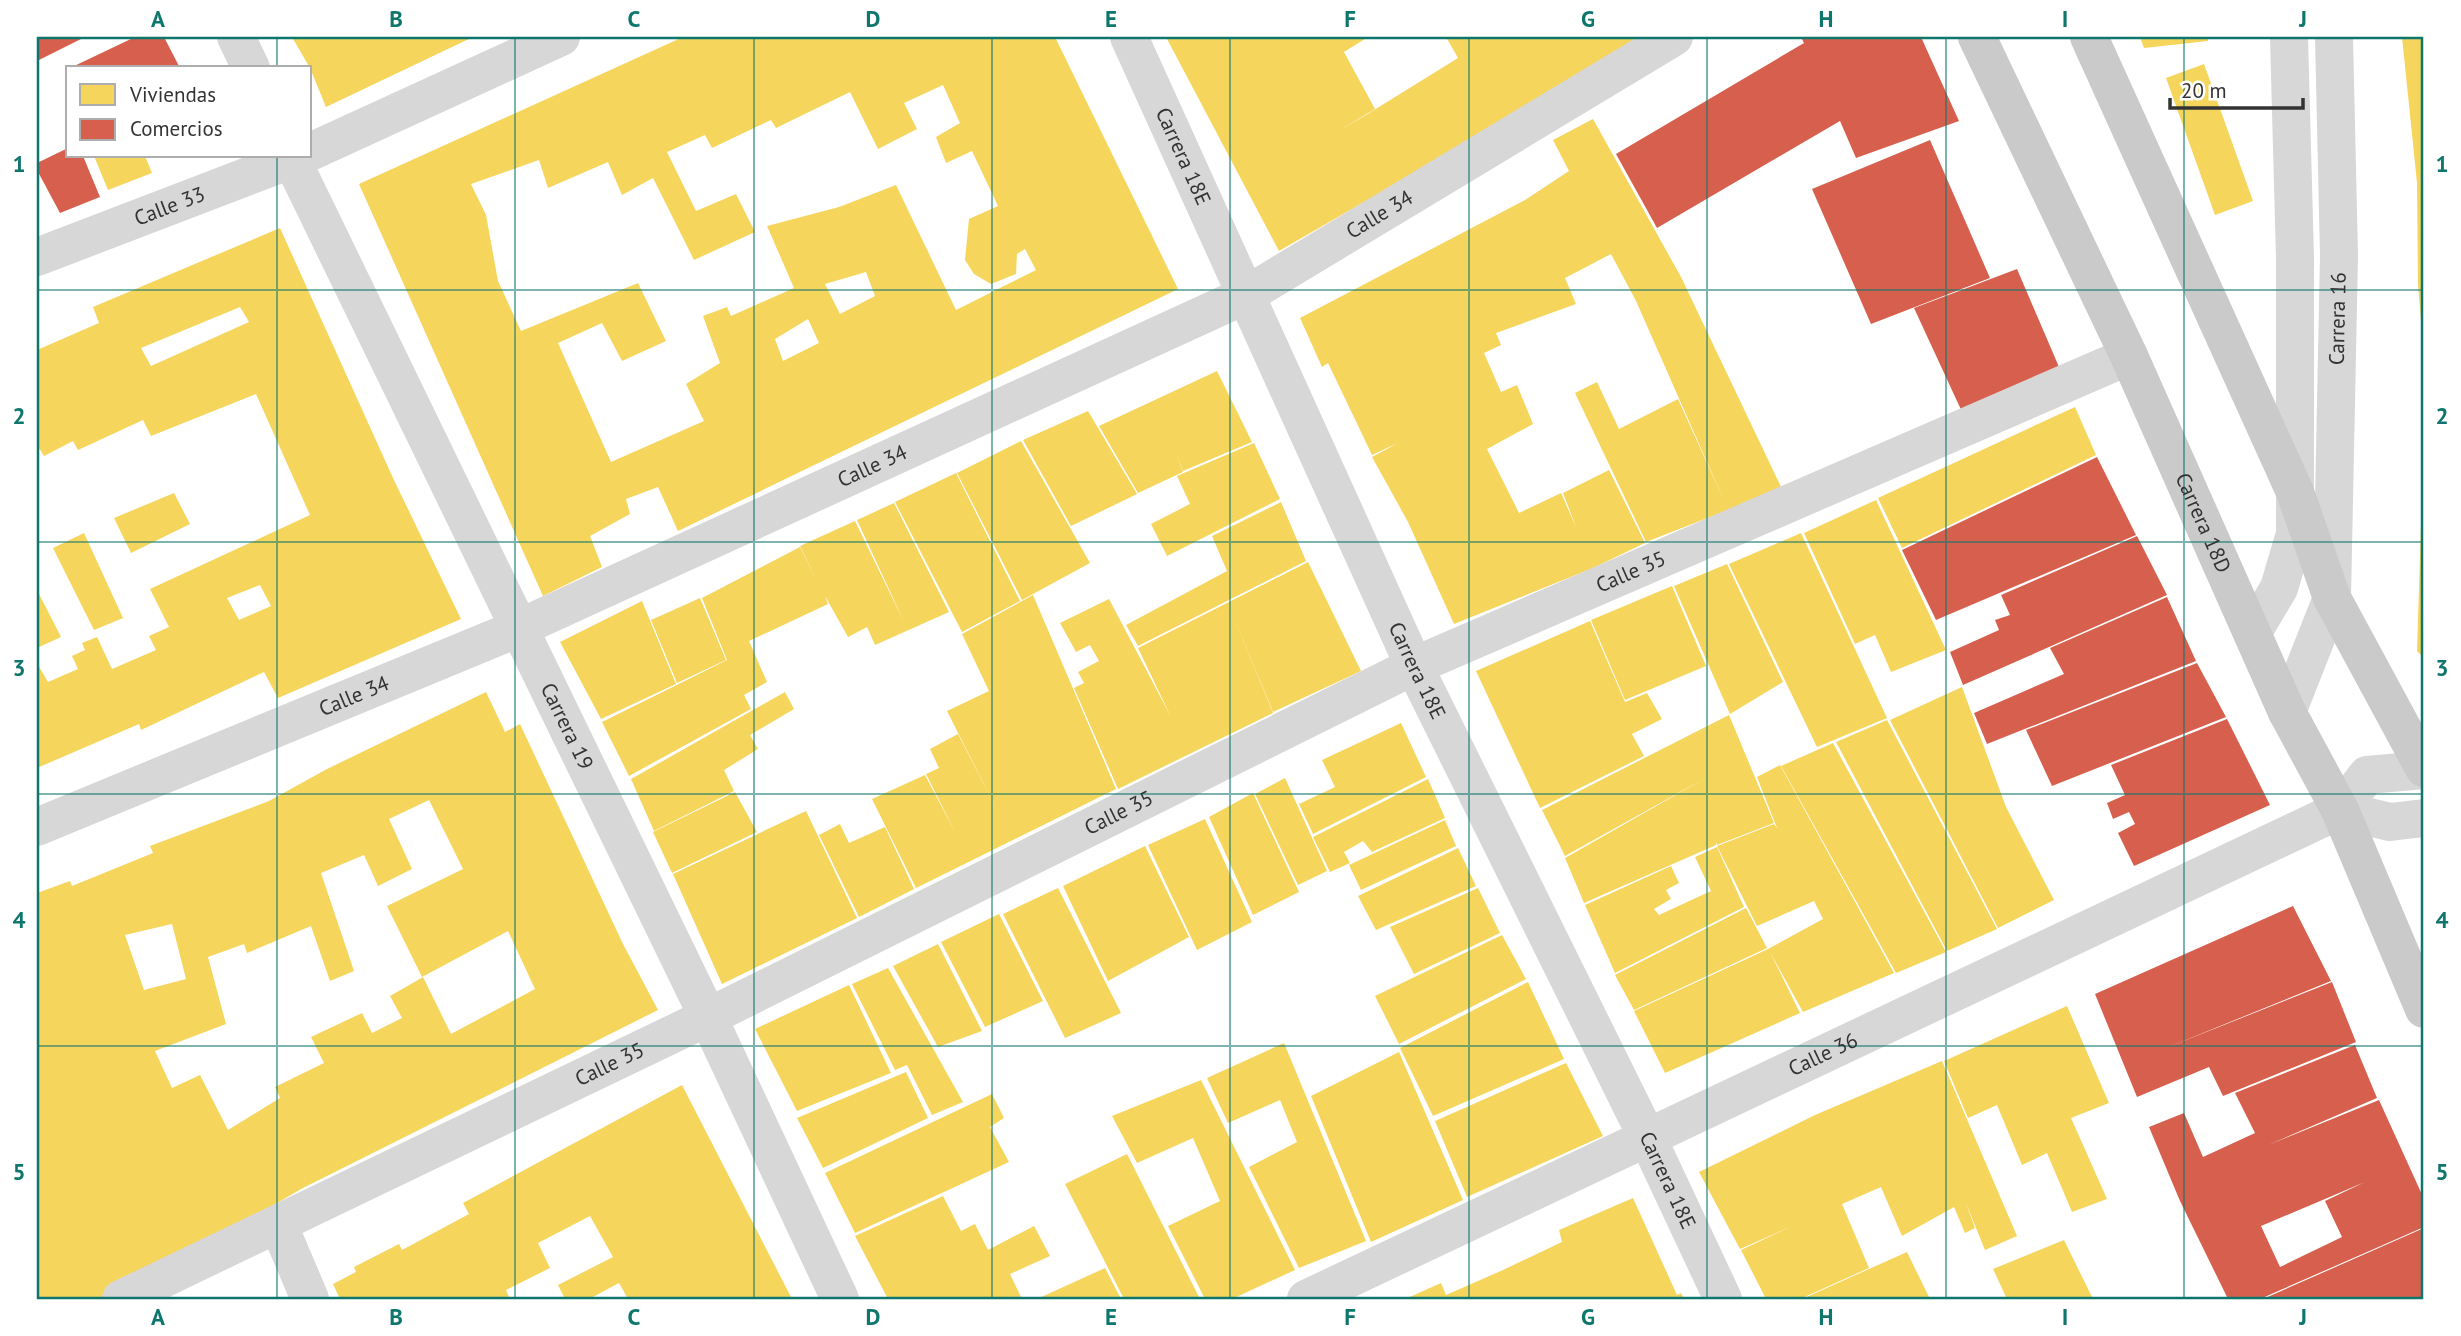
<svg xmlns="http://www.w3.org/2000/svg" width="2461" height="1336" viewBox="0 0 2461 1336" font-family="'PT Sans',sans-serif">
  <style>
    .homes { fill: #f6d55c; fill-rule: evenodd }
    .shops { fill: #d6604d; fill-rule: evenodd }
    .lines { fill: none; stroke-linecap: round; stroke-linejoin: round }
    .minor { stroke: #d7d7d7; stroke-width: 38 }
    .tertiary { stroke: #d7d7d7; stroke-width: 38 }
    .primary { stroke: #cacaca; stroke-width: 38 }
    .grid { fill: none; stroke: #0f766e; stroke-width: 2; stroke-opacity: 0.55 }
    .labels { text-anchor: middle; stroke-width: 7; stroke-linejoin: round; paint-order: stroke }
    .street-label { font-size: 21px; fill: #333; stroke: #fff }
    .neatline { fill: none; stroke: #0f766e; stroke-width: 2.5 }
    .grid-label { font-size: 23px; text-anchor: middle; font-weight: bold; fill: #0f766e }
  </style>
  <rect width="100%" height="100%" fill="#fff"/>
  <path class="homes" d="M 292,37 L 473,37 L 326,107 L 310,68 Z
    M 683,37 L 1055,37 L 1178,289 L 678,531 L 658,487 L 626,499 L 630,514 L 590,536 L 602,567 L 543,596 L 359,184 ZM 943,85 L 960,123 L 936,137 L 946,163 L 972,151 L 998,206 L 969,219 L 965,260 L 974,274 L 991,284 L 1016,274 L 1017,254 L 1025,249 L 1036,270 L 956,310 L 896,185 L 839,207 L 767,226 L 794,288 L 731,316 L 727,307 L 703,316 L 720,363 L 686,384 L 704,421 L 611,462 L 558,343 L 602,323 L 622,361 L 666,341 L 638,283 L 521,331 L 498,281 L 486,215 L 471,184 L 539,160 L 548,188 L 608,162 L 622,195 L 653,178 L 694,260 L 755,232 L 736,194 L 696,211 L 667,152 L 705,135 L 712,148 L 771,120 L 776,128 L 850,92 L 878,149 L 917,129 L 904,103 ZM 866,272 L 875,296 L 840,314 L 825,284 ZM 808,319 L 819,343 L 783,361 L 775,339 Z
    M 1166,37 L 1368,37 L 1344,52 L 1375,109 L 1338,131 L 1366,115 L 1458,58 L 1446,37 L 1650,37 L 1279,251 Z
    M 2140,37 L 2208,37 L 2208,41 L 2144,48 Z
    M 2402,37 L 2424,37 L 2424,356 L 2418,284 L 2417,183 Z
    M 2204,64 L 2253,201 L 2215,215 L 2166,78 Z
    M 1593,119 L 1681,277 L 1782,489 L 1646,542 L 1575,393 L 1597,382 L 1619,429 L 1678,399 L 1726,505 L 1636,301 L 1611,254 L 1565,278 L 1576,304 L 1496,333 L 1501,345 L 1484,353 L 1501,392 L 1517,385 L 1533,424 L 1487,449 L 1519,513 L 1561,493 L 1576,527 L 1563,493 L 1609,470 L 1645,543 L 1593,568 L 1454,624 L 1408,522 L 1372,457 L 1398,443 L 1372,455 L 1328,363 L 1322,367 L 1300,318 L 1525,200 L 1569,171 L 1553,140 Z
    M 94,156 L 145,156 L 152,173 L 108,190 Z
    M 280,228 L 393,478 L 461,619 L 278,698 L 264,672 L 141,730 L 139,724 L 37,768 L 37,663 L 48,682 L 78,669 L 72,656 L 85,650 L 82,643 L 97,637 L 112,669 L 156,650 L 149,636 L 169,627 L 150,589 L 310,515 L 256,394 L 151,436 L 143,420 L 78,450 L 73,441 L 44,456 L 37,445 L 37,350 L 99,323 L 93,307 ZM 240,307 L 249,322 L 151,366 L 141,348 ZM 260,585 L 271,606 L 239,620 L 227,598 Z
    M 1217,371 L 1252,442 L 1183,471 L 1175,451 L 1183,472 L 1138,493 L 1099,426 Z
    M 2075,407 L 2096,455 L 1902,548 L 1878,498 Z
    M 1088,411 L 1137,494 L 1071,526 L 1023,440 Z
    M 1021,441 L 1090,563 L 1022,600 L 957,473 Z
    M 1254,443 L 1280,499 L 1167,556 L 1151,524 L 1190,504 L 1177,476 Z
    M 956,473 L 1020,601 L 962,632 L 895,502 Z
    M 2422,492 L 2424,492 L 2424,658 L 2417,651 Z
    M 174,493 L 190,524 L 131,553 L 114,518 Z
    M 1876,500 L 1946,650 L 1891,672 L 1875,635 L 1855,644 L 1804,533 Z
    M 1281,502 L 1306,561 L 1138,646 L 1126,625 L 1227,571 L 1212,536 Z
    M 894,503 L 949,612 L 875,645 L 867,627 L 848,637 L 825,596 L 828,604 L 749,641 L 767,682 L 744,695 L 751,709 L 629,776 L 602,722 L 727,660 L 702,598 L 800,547 L 817,581 L 800,546 L 855,521 L 905,624 L 857,520 Z
    M 84,533 L 123,618 L 94,630 L 53,548 Z
    M 1801,533 L 1887,718 L 1817,747 L 1729,564 Z
    M 1308,562 L 1361,671 L 1273,712 L 1229,606 L 1273,713 L 1118,789 L 1074,688 L 1084,683 L 1078,672 L 1099,661 L 1090,645 L 1076,652 L 1060,623 L 1109,599 L 1171,717 L 1138,648 Z
    M 1727,564 L 1783,682 L 1730,714 L 1674,586 Z
    M 1672,586 L 1706,666 L 1625,700 L 1591,620 Z
    M 37,590 L 61,637 L 37,648 Z
    M 1033,595 L 1116,789 L 916,888 L 872,799 L 925,775 L 955,832 L 926,774 L 939,768 L 930,749 L 958,734 L 995,806 L 947,711 L 989,691 L 962,634 Z
    M 700,598 L 726,660 L 677,683 L 651,620 Z
    M 642,601 L 676,684 L 601,719 L 560,642 Z
    M 1590,621 L 1625,702 L 1647,693 L 1662,719 L 1632,734 L 1644,756 L 1540,808 L 1476,671 Z
    M 1962,687 L 2006,807 L 2054,900 L 1998,928 L 1890,720 Z
    M 486,692 L 505,732 L 520,724 L 623,944 L 658,1010 L 303,1188 L 110,1299 L 40,1299 L 37,1292 L 37,893 L 70,881 L 72,886 L 153,853 L 150,846 L 269,801 L 327,769 ZM 429,800 L 463,869 L 387,906 L 422,977 L 508,931 L 535,989 L 451,1034 L 423,977 L 390,996 L 402,1018 L 372,1033 L 362,1013 L 311,1037 L 324,1063 L 275,1087 L 280,1098 L 228,1130 L 200,1075 L 172,1088 L 155,1051 L 226,1024 L 208,957 L 244,944 L 247,953 L 311,926 L 330,981 L 354,971 L 321,873 L 364,855 L 378,886 L 412,869 L 389,819 ZM 172,924 L 186,979 L 144,990 L 125,935 Z
    M 785,692 L 794,709 L 750,735 L 758,749 L 724,770 L 734,791 L 654,831 L 631,779 Z
    M 1729,715 L 1774,823 L 1717,845 L 1716,842 L 1716,845 L 1584,903 L 1565,858 L 1709,776 L 1565,856 L 1542,810 Z
    M 1887,720 L 1997,929 L 1947,951 L 1836,742 Z
    M 1401,723 L 1426,777 L 1313,834 L 1299,804 L 1335,787 L 1322,760 Z
    M 1833,743 L 1946,952 L 1896,973 L 1781,766 Z
    M 1780,765 L 1894,973 L 1803,1012 L 1770,952 L 1800,1013 L 1665,1073 L 1634,1011 L 1768,949 L 1823,919 L 1814,901 L 1757,926 L 1717,846 L 1774,824 L 1777,828 L 1757,777 Z
    M 1285,778 L 1327,871 L 1298,885 L 1255,794 Z
    M 1428,779 L 1445,818 L 1372,852 L 1363,841 L 1344,852 L 1350,863 L 1330,872 L 1313,837 Z
    M 735,792 L 757,832 L 672,873 L 653,832 Z
    M 1253,793 L 1299,892 L 1253,915 L 1209,817 Z
    M 806,811 L 857,918 L 722,984 L 673,874 Z
    M 1205,819 L 1252,922 L 1197,950 L 1148,845 Z
    M 1445,820 L 1456,846 L 1361,890 L 1349,865 Z
    M 840,824 L 849,843 L 885,827 L 914,889 L 859,917 L 819,835 Z
    M 1145,846 L 1189,937 L 1108,981 L 1063,886 Z
    M 1717,847 L 1744,907 L 1615,973 L 1585,905 L 1671,866 L 1679,883 L 1666,890 L 1671,899 L 1654,909 L 1659,915 L 1711,891 L 1695,857 Z
    M 1458,848 L 1476,886 L 1376,930 L 1358,896 Z
    M 1058,888 L 1121,1013 L 1065,1038 L 1003,914 Z
    M 1478,888 L 1500,933 L 1414,974 L 1390,927 Z
    M 1746,908 L 1767,948 L 1634,1010 L 1615,975 Z
    M 999,914 L 1043,1001 L 985,1027 L 941,942 Z
    M 1502,935 L 1526,979 L 1399,1044 L 1375,996 Z
    M 938,944 L 982,1031 L 938,1047 L 893,966 Z
    M 888,968 L 963,1102 L 932,1115 L 907,1065 L 895,1070 L 852,984 Z
    M 1528,982 L 1564,1059 L 1433,1116 L 1400,1048 Z
    M 849,985 L 891,1073 L 797,1111 L 755,1029 Z
    M 2067,1006 L 2109,1103 L 2071,1118 L 2107,1199 L 2072,1212 L 2047,1153 L 2022,1165 L 1997,1105 L 1968,1118 L 1944,1061 Z
    M 1284,1043 L 1366,1241 L 1299,1268 L 1249,1167 L 1297,1142 L 1280,1100 L 1228,1123 L 1207,1078 Z
    M 1399,1052 L 1463,1200 L 1371,1242 L 1311,1096 Z
    M 1942,1061 L 2017,1236 L 1985,1250 L 1965,1201 L 1975,1228 L 1965,1233 L 1954,1207 L 1902,1236 L 1881,1187 L 1842,1204 L 1869,1268 L 1800,1299 L 1766,1299 L 1741,1250 L 1790,1227 L 1740,1249 L 1699,1172 L 1815,1115 Z
    M 1566,1063 L 1603,1136 L 1467,1197 L 1435,1121 Z
    M 906,1072 L 928,1118 L 823,1168 L 797,1118 Z
    M 1201,1080 L 1295,1270 L 1232,1299 L 1205,1299 L 1168,1226 L 1220,1201 L 1193,1138 L 1137,1163 L 1112,1116 Z
    M 682,1085 L 792,1299 L 628,1299 L 619,1283 L 589,1299 L 565,1299 L 558,1285 L 613,1257 L 590,1216 L 538,1243 L 550,1268 L 506,1290 L 510,1299 L 340,1299 L 333,1284 L 356,1272 L 354,1267 L 399,1244 L 402,1250 L 469,1214 L 463,1203 Z
    M 992,1094 L 1004,1118 L 990,1127 L 1009,1162 L 855,1233 L 825,1173 Z
    M 1127,1154 L 1200,1299 L 1124,1299 L 1065,1184 Z
    M 943,1196 L 961,1231 L 975,1224 L 988,1250 L 1034,1226 L 1050,1256 L 1010,1274 L 1022,1299 L 888,1299 L 855,1236 Z
    M 1633,1198 L 1677,1295 L 1681,1293 L 1684,1299 L 1405,1299 L 1441,1283 L 1446,1295 L 1503,1270 L 1562,1242 L 1559,1230 Z
    M 2064,1240 L 2093,1299 L 2007,1299 L 1993,1269 Z
    M 1907,1252 L 1930,1299 L 1802,1299 Z
    M 1105,1268 L 1121,1299 L 1037,1299 Z"/>
  <path class="shops" d="M 37,37 L 85,37 L 37,61 Z
    M 135,37 L 164,37 L 180,68 L 70,68 Z
    M 1801,37 L 1921,37 L 1959,121 L 1856,158 L 1840,121 L 1657,228 L 1616,154 L 1804,43 Z
    M 1930,140 L 1990,278 L 1871,324 L 1812,189 Z
    M 68,148 L 68,156 L 83,156 L 100,197 L 60,213 L 37,170 L 37,163 Z
    M 2017,269 L 2062,374 L 1963,414 L 1914,308 Z
    M 2097,457 L 2136,535 L 1936,620 L 1902,550 Z
    M 2137,536 L 2167,595 L 1963,685 L 1950,652 L 1999,630 L 1995,620 L 2010,615 L 2001,595 Z
    M 2167,597 L 2196,661 L 1987,744 L 1974,713 L 2064,674 L 2050,648 Z
    M 2197,663 L 2226,717 L 2052,786 L 2026,730 Z
    M 2227,719 L 2270,805 L 2134,866 L 2118,833 L 2135,824 L 2129,812 L 2113,819 L 2107,803 L 2125,795 L 2111,765 Z
    M 2293,906 L 2331,981 L 2166,1048 L 2332,982 L 2356,1042 L 2223,1096 L 2209,1067 L 2137,1097 L 2095,994 Z
    M 2355,1045 L 2377,1098 L 2268,1145 L 2379,1100 L 2424,1199 L 2424,1227 L 2260,1299 L 2228,1299 L 2180,1201 L 2149,1127 L 2184,1113 L 2203,1157 L 2255,1133 L 2235,1093 ZM 2365,1182 L 2325,1201 L 2342,1237 L 2280,1267 L 2261,1226 Z
    M 2424,1228 L 2424,1299 L 2263,1299 Z"/>
  <g class="lines">
    <g class="minor">
      <path d="M 236,37 L 251,68"/>
      <path id="s1" d="M 1129,37 L 1414,666 L 1648,1139 L 1723,1299"/>
      <path d="M 310,152 L 561,37"/>
      <path id="s2" d="M 290,156 L 708,1017 L 840,1299"/>
      <path id="s3" d="M 37,257 L 301,156"/>
      <path d="M 2340,810 L 2390,822 L 2424,818"/>
      <path id="s4" d="M 37,827 L 519,628 L 1246,295 L 1674,37"/>
      <path d="M 279,1226 L 310,1299"/>
      <path id="s5" d="M 121,1299 L 708,1017 L 1414,666 L 2129,356"/>
      <path id="s6" d="M 1306,1299 L 2340,810 L 2367,775 L 2424,770"/>
    </g>
    <g class="tertiary">
      <path d="M 2253,632 L 2279,588 L 2295,534 L 2295,258 L 2289,37"/>
      <path id="s7" d="M 2287,712 L 2332,598 L 2339,256 L 2334,37"/>
    </g>
    <g class="primary">
      <path id="s8" d="M 1977,37 L 2129,356 L 2287,712 L 2340,810 L 2424,1009"/>
      <path d="M 2089,37 L 2295,492 L 2332,598 L 2424,768"/>
    </g>
  </g>
  <path class="grid" d="M 277,37 L 277,68M 515,37 L 515,1299M 754,37 L 754,1299M 992,37 L 992,1299M 1230,37 L 1230,1299M 1469,37 L 1469,1299M 1707,37 L 1707,1299M 1946,37 L 1946,1299M 2184,37 L 2184,1299M 277,156 L 277,1299M 37,290 L 2424,290M 37,542 L 2424,542M 37,794 L 2424,794M 37,1046 L 2424,1046"/>
  <g class="labels">
    <g class="street-label">
      <text dy="7" stroke="none"><textPath href="#s1" startOffset="131">Carrera 18E</textPath></text>
      <text dy="7" stroke="none"><textPath href="#s3" startOffset="142">Calle 33</textPath></text>
      <text dy="7" stroke="none"><textPath href="#s4" startOffset="1477">Calle 34</textPath></text>
      <text dy="7" stroke="none"><textPath href="#s7" startOffset="402">Carrera 16</textPath></text>
      <text dy="7" stroke="none"><textPath href="#s4" startOffset="910">Calle 34</textPath></text>
      <text dy="7" stroke="none"><textPath href="#s8" startOffset="536">Carrera 18D</textPath></text>
      <text dy="7" stroke="none"><textPath href="#s5" startOffset="1676">Calle 35</textPath></text>
      <text dy="7" stroke="none"><textPath href="#s1" startOffset="696">Carrera 18E</textPath></text>
      <text dy="7" stroke="none"><textPath href="#s4" startOffset="343">Calle 34</textPath></text>
      <text dy="7" stroke="none"><textPath href="#s2" startOffset="634">Carrera 19</textPath></text>
      <text dy="7" stroke="none"><textPath href="#s5" startOffset="1110">Calle 35</textPath></text>
      <text dy="7" stroke="none"><textPath href="#s6" startOffset="572">Calle 36</textPath></text>
      <text dy="7" stroke="none"><textPath href="#s5" startOffset="542">Calle 35</textPath></text>
      <text dy="7" stroke="none"><textPath href="#s1" startOffset="1264">Carrera 18E</textPath></text>
    </g>
  </g>
  <rect width="2461" height="1336" fill="none" stroke="#ffffff" stroke-width="77"/>
  <rect x="66" y="66" width="245" height="91" fill="#ffffff" stroke="#adadad" stroke-width="2"/>
  <rect x="80" y="84" width="35" height="21" fill="#f6d55c" stroke="#adadad" stroke-width="2"/>
  <text x="130" y="102" font-size="21" fill="#333333">Viviendas</text>
  <rect x="80" y="119" width="35" height="21" fill="#d6604d" stroke="#adadad" stroke-width="2"/>
  <text x="130" y="136" font-size="21" fill="#333333">Comercios</text>
  <path d="M2170 98v10h133v-10" fill="none" stroke="#333333" stroke-width="3.5"/>
  <text x="2181" y="98" font-size="21" fill="#333333" stroke="#ffffff" stroke-width="5" paint-order="stroke">20 m</text>
  <rect x="38" y="38" width="2384" height="1260" class="neatline"/>
  <g class="grid-label">
    <text x="158" y="27">A</text>
    <text x="396" y="27">B</text>
    <text x="634" y="27">C</text>
    <text x="873" y="27">D</text>
    <text x="1111" y="27">E</text>
    <text x="1350" y="27">F</text>
    <text x="1588" y="27">G</text>
    <text x="1826" y="27">H</text>
    <text x="2065" y="27">I</text>
    <text x="2303" y="27">J</text>
    <text x="19" y="172">1</text>
    <text x="2442" y="172">1</text>
    <text x="19" y="424">2</text>
    <text x="2442" y="424">2</text>
    <text x="19" y="676">3</text>
    <text x="2442" y="676">3</text>
    <text x="19" y="928">4</text>
    <text x="2442" y="928">4</text>
    <text x="19" y="1180">5</text>
    <text x="2442" y="1180">5</text>
    <text x="158" y="1325">A</text>
    <text x="396" y="1325">B</text>
    <text x="634" y="1325">C</text>
    <text x="873" y="1325">D</text>
    <text x="1111" y="1325">E</text>
    <text x="1350" y="1325">F</text>
    <text x="1588" y="1325">G</text>
    <text x="1826" y="1325">H</text>
    <text x="2065" y="1325">I</text>
    <text x="2303" y="1325">J</text>
  </g>
</svg>
